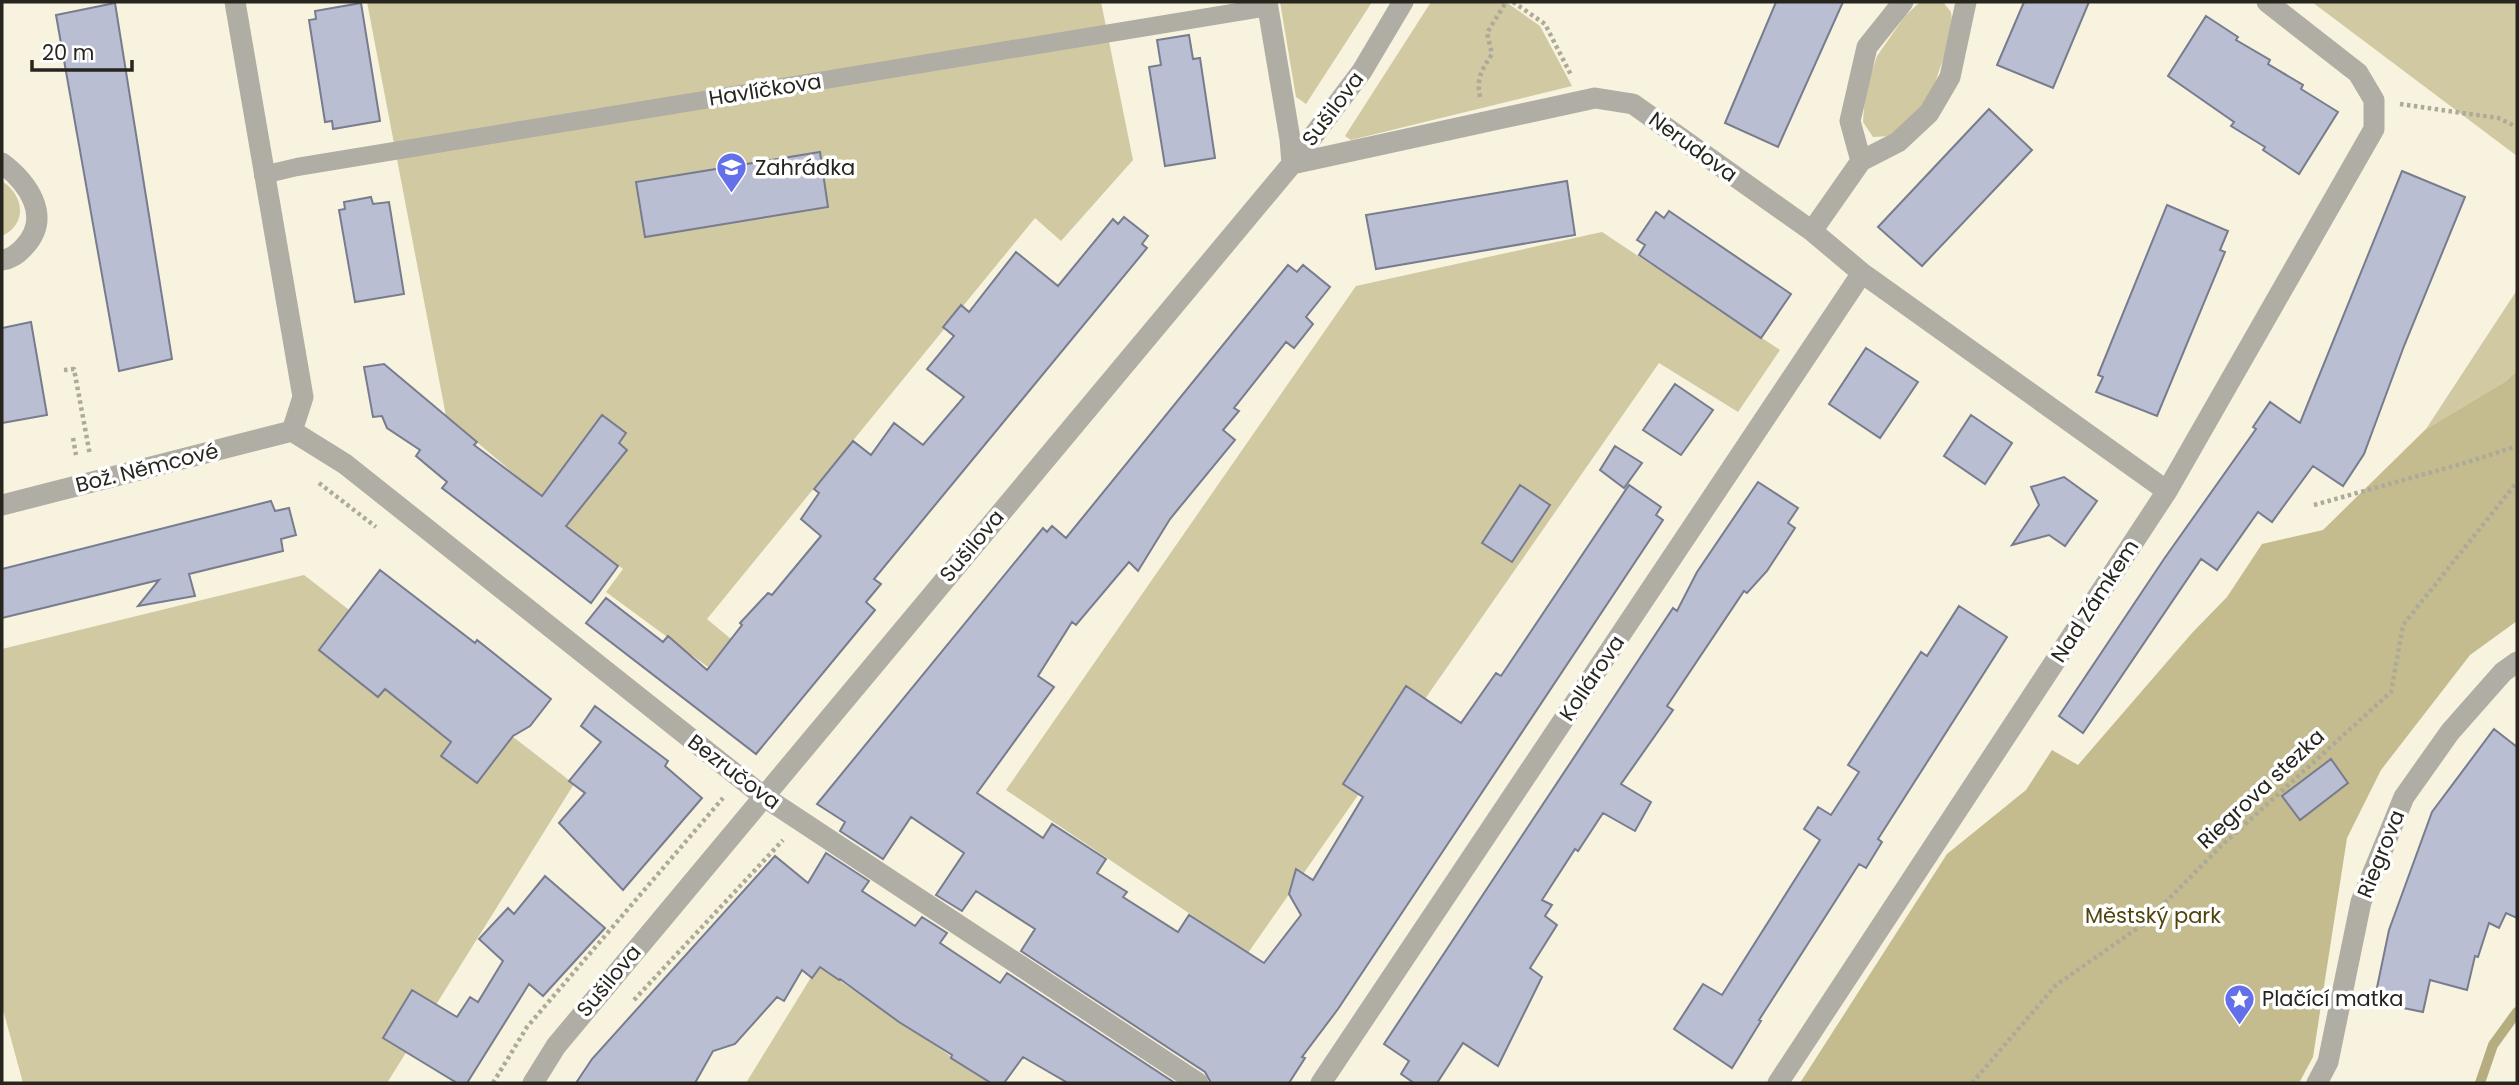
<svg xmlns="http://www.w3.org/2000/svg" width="2519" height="1085" viewBox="0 0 2519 1085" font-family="Poppins,sans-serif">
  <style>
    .green { fill: #d1c9a2 }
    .forest { fill: #c4bb8e }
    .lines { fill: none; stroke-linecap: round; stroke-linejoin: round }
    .stream { stroke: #b5ac80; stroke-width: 10 }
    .building { fill: #b9bed2; stroke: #777c8e; stroke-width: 2 }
    .path { stroke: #adaa9a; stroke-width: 4.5; stroke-dasharray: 3.5 3.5; stroke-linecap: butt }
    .service { stroke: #afada4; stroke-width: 18 }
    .minor { stroke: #afada4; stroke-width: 21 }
    .tertiary { stroke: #afada4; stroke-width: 21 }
    .labels { text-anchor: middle; stroke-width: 7; stroke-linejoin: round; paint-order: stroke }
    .street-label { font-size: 21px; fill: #27261e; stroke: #fff }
    .poi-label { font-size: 21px; fill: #27261e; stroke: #fff; text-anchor: start }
    .park-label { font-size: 21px; fill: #4f440d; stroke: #fff }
  </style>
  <rect width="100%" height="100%" fill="#f7f3de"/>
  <path class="green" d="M 367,2 L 1101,2 L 1133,160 L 1061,241 L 1035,218 L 707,619 L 731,639 L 708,667 L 606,592 L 623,569 L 537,502 L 519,478 L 446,416 Z
    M 1280,2 L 1372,2 L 1306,104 L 1296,97 Z
    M 1431,2 L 1506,2 L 1540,26 L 1572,86 L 1351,140 L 1345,136 Z
    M 1920,2 L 1943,2 L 1951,12 L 1953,30 L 1936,80 L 1923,107 L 1891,136 L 1873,137 L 1863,122 L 1865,93 L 1877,56 L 1905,16 Z
    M 2312,2 L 2517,2 L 2517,156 Z
    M 2,181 C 24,195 28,224 2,236 Z
    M 1602,232 L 1780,350 L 1738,412 L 1659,363 L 1248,953 L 1006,790 L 1356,286 Z
    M 2517,290 L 2517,371 L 2506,381 L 2426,429 Z
    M 304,575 L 574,784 L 387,1083 L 23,1083 L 2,1006 L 2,649 Z
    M 818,966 L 990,1083 L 746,1083 Z"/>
  <path class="forest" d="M 2517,371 L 2517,621 L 2470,655 L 2381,770 L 2347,838 L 2313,1057 L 2299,1083 L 1800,1083 L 1947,854 L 2026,790 L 2052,750 L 2078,765 L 2192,633 L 2227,597 L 2262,544 L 2323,530 L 2426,429 L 2506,381 Z"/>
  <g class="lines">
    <path class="stream" d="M 2480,1083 L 2493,1045 L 2517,1012"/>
  </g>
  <path class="building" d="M 1776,2 L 1843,2 L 1778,147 L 1725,123 Z
    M 2024,2 L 2089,2 L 2053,88 L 1997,65 Z
    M 115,3 L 172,359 L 119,371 L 56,15 Z
    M 361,3 L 380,121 L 333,129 L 332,121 L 325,122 L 309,20 L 316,19 L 315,11 Z
    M 2206,16 L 2238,37 L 2236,40 L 2270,60 L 2268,64 L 2303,85 L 2301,89 L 2338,112 L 2299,174 L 2263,150 L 2265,147 L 2231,126 L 2234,122 L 2168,76 Z
    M 1189,35 L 1193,59 L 1200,58 L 1215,158 L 1165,166 L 1149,67 L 1161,65 L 1157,40 Z
    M 1989,109 L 2032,150 L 1922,266 L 1878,227 Z
    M 820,152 L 828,207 L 645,237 L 636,182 Z
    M 2402,171 L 2465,197 L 2404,346 L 2364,454 L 2343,486 L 2313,466 L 2272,522 L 2258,512 L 2217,570 L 2201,559 L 2083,733 L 2059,716 L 2164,559 L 2256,429 L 2253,427 L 2270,402 L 2300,423 Z
    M 1567,181 L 1575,235 L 1376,269 L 1366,215 Z
    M 371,197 L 373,204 L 389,202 L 404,294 L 355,302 L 339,210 L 345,209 L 344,202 Z
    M 2167,205 L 2228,231 L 2220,250 L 2225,252 L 2157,416 L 2096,392 L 2103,377 L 2098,375 Z
    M 1669,211 L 1791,294 L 1761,338 L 1639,255 L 1645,245 L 1637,240 L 1656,212 L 1664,218 Z
    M 1124,217 L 1148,236 L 1142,244 L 1147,248 L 874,579 L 881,584 L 866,602 L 875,610 L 756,754 L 586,623 L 606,598 L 663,642 L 668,636 L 707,670 L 742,625 L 740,623 L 768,593 L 772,595 L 821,536 L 801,519 L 819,493 L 814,489 L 853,441 L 871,455 L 894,423 L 923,445 L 964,397 L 927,369 L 954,336 L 943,327 L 961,305 L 969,312 L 1016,252 L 1058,286 L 1113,219 L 1118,224 Z
    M 1288,265 L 1297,272 L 1303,265 L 1330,287 L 1306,317 L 1313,324 L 1294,348 L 1286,342 L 1234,408 L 1239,411 L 1223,430 L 1235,440 L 1170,519 L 1138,571 L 1129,562 L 1076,625 L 1072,622 L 1038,676 L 1054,687 L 977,793 L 1043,838 L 1052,824 L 1106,859 L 1097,873 L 1127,892 L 1123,897 L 1178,932 L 1189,915 L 1264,963 L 1301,915 L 1289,894 L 1296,869 L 1313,880 L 1363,797 L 1343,784 L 1406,686 L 1461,723 L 1496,673 L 1501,676 L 1629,485 L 1661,507 L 1656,515 L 1663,520 L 1338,1009 L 1302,1057 L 1305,1058 L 1289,1083 L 1211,1083 L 1205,1072 L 1021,951 L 1035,929 L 976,891 L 962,911 L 936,895 L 964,853 L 911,817 L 883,859 L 840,831 L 845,822 L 817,804 L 1043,528 L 1047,532 L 1052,526 L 1066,538 Z
    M 31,322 L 47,415 L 2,423 L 2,328 Z
    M 1866,348 L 1918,382 L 1880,438 L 1829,404 Z
    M 384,364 L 477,442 L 474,445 L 542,496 L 602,415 L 626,433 L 619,443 L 627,450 L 566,526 L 618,566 L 591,603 L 442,488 L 447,482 L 416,456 L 420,450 L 387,428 L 382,416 L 373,417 L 364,367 Z
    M 1675,384 L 1713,410 L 1681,455 L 1643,430 Z
    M 1971,415 L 2012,443 L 1985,484 L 1944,456 Z
    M 1615,446 L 1642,463 L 1624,488 L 1600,470 Z
    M 2064,477 L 2097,501 L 2065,546 L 2049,535 L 2012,545 L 2039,505 L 2031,487 Z
    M 1758,482 L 1798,508 L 1788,523 L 1795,528 L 1767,571 L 1747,593 L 1744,591 L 1667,706 L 1673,710 L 1621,784 L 1651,802 L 1635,831 L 1603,813 L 1578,851 L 1575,849 L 1542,900 L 1552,905 L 1545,916 L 1557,925 L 1530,968 L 1542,977 L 1498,1066 L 1463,1043 L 1437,1083 L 1414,1083 L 1401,1074 L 1409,1061 L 1384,1044 L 1673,608 L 1677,611 L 1697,572 Z
    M 1520,485 L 1550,505 L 1512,562 L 1482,543 Z
    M 271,501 L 275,511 L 289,508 L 296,535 L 281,539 L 283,551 L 189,574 L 195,596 L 138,606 L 159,580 L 2,618 L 2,569 Z
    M 380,570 L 475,643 L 477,640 L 551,699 L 530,726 L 513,736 L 477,783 L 441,756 L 451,742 L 385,689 L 378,697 L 319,650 Z
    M 1959,606 L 2007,637 L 1878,839 L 1882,842 L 1866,868 L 1859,864 L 1759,1020 L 1761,1021 L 1732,1068 L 1674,1029 L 1703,984 L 1722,995 L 1820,840 L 1804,829 L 1818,807 L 1831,815 L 1859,772 L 1848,765 L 1921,652 L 1927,656 Z
    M 595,706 L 668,761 L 665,766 L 702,798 L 623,890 L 559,823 L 585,793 L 569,781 L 601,742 L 581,726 Z
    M 2494,729 L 2517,747 L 2517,918 L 2506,913 L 2499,928 L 2489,923 L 2478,957 L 2475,956 L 2467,990 L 2430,980 L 2423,1012 L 2374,1002 L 2389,930 L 2432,812 Z
    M 2331,759 L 2348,783 L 2300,820 L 2282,796 Z
    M 826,853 L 869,881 L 862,891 L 915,926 L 922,917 L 947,933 L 940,943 L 1000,983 L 1007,973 L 1175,1083 L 1068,1083 L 1023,1057 L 1004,1083 L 991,1083 L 951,1058 L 952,1055 L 899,1022 L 840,979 L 839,980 L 820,967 L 812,978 L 802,970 L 784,1001 L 777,997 L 735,1044 L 713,1051 L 695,1083 L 576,1083 L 592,1059 L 775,856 L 808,883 Z
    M 545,876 L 605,928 L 543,996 L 529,984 L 467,1083 L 457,1083 L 383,1038 L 412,990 L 457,1017 L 470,997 L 478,1002 L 503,961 L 479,939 L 508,908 L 514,914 Z"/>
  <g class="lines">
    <path class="path" d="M 1513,2 L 1545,24 L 1571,75
      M 1480,97 C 1476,78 1482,70 1492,54 L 1487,33 L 1506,2
      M 2400,104 L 2498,118 L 2517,127
      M 64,370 L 74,369 L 90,455
      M 73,438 L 76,455
      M 319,483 L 376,527
      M 2314,505 L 2468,462 L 2517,446
      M 634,1000 L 783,840
      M 493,1083 L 527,1027 L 723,798
      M 1972,1083 L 2056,985 L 2145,923 L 2220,847 L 2391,692 L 2403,625 L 2517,482"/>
    <path class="service" d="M 263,175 L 297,167 L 1268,7"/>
    <path class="minor" d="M 235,2 L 303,397 L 292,431
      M 1267,2 L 1290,139 L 1292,164 L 1595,98 L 1633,104 L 1812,231 L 1862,273 L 2167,491
      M 1903,2 L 1867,47 L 1850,121 L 1861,161 L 1898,142 L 1929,113 L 1950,77 L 1966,2
      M 2,163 C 28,183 52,216 25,246 C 19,253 11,259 2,260
      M 1812,231 L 1861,161
      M 292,431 L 345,464 L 763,796 L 1198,1083
      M 2,505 L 292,431
      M 533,1083 L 556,1046 L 1292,164 L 1362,71 L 1403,2
      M 1321,1083 L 1862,273
      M 1778,1083 L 2167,491 L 2374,129 L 2374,100 L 2358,73 L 2267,2"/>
    <path class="tertiary" d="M 2317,1083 L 2328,1062 L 2361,902 L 2404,797 L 2450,732 L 2503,672 L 2517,662"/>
  </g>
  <defs>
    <symbol id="school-pin" viewBox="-11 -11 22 30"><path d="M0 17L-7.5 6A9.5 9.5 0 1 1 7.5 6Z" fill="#6370e9" stroke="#fff"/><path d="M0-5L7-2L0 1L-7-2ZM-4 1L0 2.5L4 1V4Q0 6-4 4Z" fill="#fff"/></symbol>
    <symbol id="sight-pin" viewBox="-11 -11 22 30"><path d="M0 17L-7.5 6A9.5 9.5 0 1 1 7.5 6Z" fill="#6370e9" stroke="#fff"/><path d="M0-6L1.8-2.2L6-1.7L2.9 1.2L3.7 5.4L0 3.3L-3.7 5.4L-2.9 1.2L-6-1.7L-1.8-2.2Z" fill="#fff"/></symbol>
  </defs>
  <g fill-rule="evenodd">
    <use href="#school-pin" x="714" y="150" width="35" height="47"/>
    <use href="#sight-pin" x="2222" y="982" width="35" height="47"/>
  </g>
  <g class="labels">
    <g class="street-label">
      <text transform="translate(765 90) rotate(-9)" y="7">Havlíčkova</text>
      <text transform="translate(1333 109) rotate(-53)" y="7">Sušilova</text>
      <text transform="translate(1693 147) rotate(36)" y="7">Nerudova</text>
      <text transform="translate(147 468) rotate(-14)" y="7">Bož. Němcové</text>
      <text transform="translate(972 546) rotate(-50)" y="7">Sušilova</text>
      <text transform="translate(2095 601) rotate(-57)" y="7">Nad Zámkem</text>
      <text transform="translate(1592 678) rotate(-56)" y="7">Kollárova</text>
      <text transform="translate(734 772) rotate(37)" y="7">Bezručova</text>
      <text transform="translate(2261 789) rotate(-43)" y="7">Riegrova stezka</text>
      <text transform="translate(2381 854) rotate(-68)" y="7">Riegrova</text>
      <text transform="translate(609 981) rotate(-50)" y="7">Sušilova</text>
    </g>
    <g class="poi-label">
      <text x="755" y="175">Zahrádka</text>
      <text x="2262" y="1006">Plačící matka</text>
    </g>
    <g class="park-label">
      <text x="2153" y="923">Městský park</text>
    </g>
  </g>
  <rect width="2519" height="1085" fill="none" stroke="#27261e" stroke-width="7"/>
  <path d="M32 60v10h100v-10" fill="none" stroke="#27261e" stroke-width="3.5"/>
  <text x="42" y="60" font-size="21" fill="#27261e" stroke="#ffffff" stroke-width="5" paint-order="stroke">20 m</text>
</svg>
